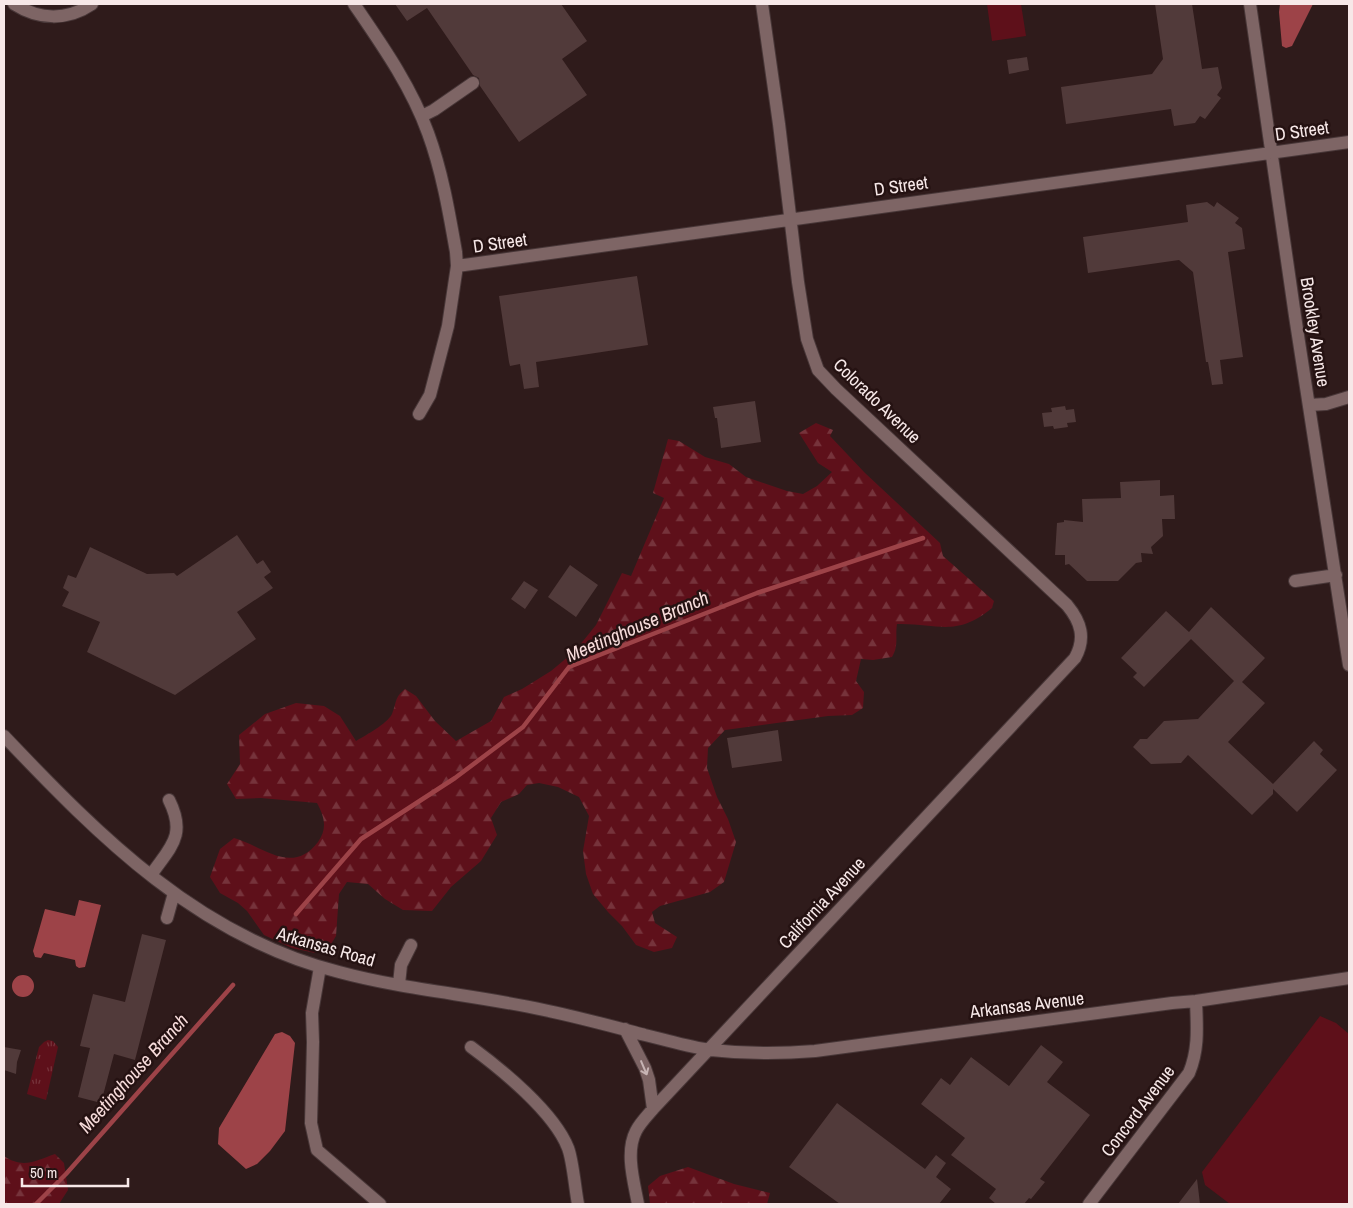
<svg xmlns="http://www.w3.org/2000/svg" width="1353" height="1208" viewBox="0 0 1353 1208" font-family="'Archivo Narrow',sans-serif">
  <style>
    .grass { fill: url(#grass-tufts) }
    .forest { fill: url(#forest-firs) }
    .pitch { fill: #5e101a }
    .water { fill: #9d4348 }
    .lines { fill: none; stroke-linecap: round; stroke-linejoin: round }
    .stream { stroke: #9d4348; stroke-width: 4.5 }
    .building { fill: #513a3a }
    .minor-casing { stroke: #483738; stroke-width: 14 }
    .minor { stroke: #7e6565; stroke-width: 12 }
    .oneway { stroke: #c7b4b4 }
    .labels { text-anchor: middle; stroke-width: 5; stroke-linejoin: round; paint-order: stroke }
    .street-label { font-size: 18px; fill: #f7e8e8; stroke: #251212 }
    .water-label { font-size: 19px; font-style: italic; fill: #f7dcdb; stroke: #251212 }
  </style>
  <defs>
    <pattern id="grass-tufts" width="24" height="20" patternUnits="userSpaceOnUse" patternTransform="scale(1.25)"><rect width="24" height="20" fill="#5e101a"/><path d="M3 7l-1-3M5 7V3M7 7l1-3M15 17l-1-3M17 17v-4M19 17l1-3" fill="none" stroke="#76333b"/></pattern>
    <pattern id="forest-firs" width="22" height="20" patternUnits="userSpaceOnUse" patternTransform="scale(1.25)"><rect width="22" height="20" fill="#5e101a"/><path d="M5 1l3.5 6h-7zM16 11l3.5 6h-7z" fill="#76333b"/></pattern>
  </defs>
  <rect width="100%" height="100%" fill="#2f1b1b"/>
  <path class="grass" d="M 48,1040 L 53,1041 L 58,1047 L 46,1100 L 27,1094 L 39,1047 L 44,1042 Z"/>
  <path class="forest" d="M 816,423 L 833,430 L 830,436 L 865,473 L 940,543 L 943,556 L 994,601 L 992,608 C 955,638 939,623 897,624 C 895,637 899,645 892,657 L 873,660 L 861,659 L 856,681 L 864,692 L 863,708 L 852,715 L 828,716 L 725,730 L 708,748 L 707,768 L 717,797 L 728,819 L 736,842 L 724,882 L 710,892 L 660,906 L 652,912 L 655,923 L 677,937 L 672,948 L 654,952 L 636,945 L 622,926 L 608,912 L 593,894 L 586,874 L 583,851 L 589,816 L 579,797 L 558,787 L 539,783 L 527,785 L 519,794 L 501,802 L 491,818 L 497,835 L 481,861 L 451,887 L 432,911 L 403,910 L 385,899 L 368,884 L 347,882 L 339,894 L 336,936 L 328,949 L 315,953 L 292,948 L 264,935 L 247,911 L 238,903 L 220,893 L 210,877 L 220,849 L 234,838 C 263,846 292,876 318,842 C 328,828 324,816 317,803 L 261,798 L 236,799 L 227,784 L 240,764 L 239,735 L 265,714 L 296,703 L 324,706 L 340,716 L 356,741 C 366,735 387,724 392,714 C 397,702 394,698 405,689 L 416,696 L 435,721 L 456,741 L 491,721 L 504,697 L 522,689 L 551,671 L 575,651 L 596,625 L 622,573 L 631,576 L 664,498 L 653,493 L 668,439 L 679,441 L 705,457 L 729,464 L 746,477 L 787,491 L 803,494 L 817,486 L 832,472 L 818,463 L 799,433 Z
    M 55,1154 L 64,1163 L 68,1190 L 59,1204 L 4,1204 L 4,1156 C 23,1169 35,1161 55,1154 Z
    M 688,1167 L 734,1184 L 770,1193 L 767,1204 L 650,1204 L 648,1186 L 660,1176 Z"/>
  <path class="pitch" d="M 987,4 L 1021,4 L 1026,36 L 992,41 Z
    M 1320,1016 L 1336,1023 L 1349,1034 L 1349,1204 L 1230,1204 L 1205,1185 L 1202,1172 Z"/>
  <path class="water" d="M 1280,4 L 1313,4 L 1292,46 L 1286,48 L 1282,46 L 1279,12 Z
    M 79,900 L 101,905 L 85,967 L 79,968 L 76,966 L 75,960 L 44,953 L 41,958 L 35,957 L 33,951 L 45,909 L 75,916 Z
    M12 986a11 11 0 1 1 22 0a11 11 0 1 1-22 0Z
    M 282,1032 L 290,1036 L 295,1043 L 285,1131 L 270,1151 L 257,1164 L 246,1169 L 218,1144 L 219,1128 L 275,1034 Z"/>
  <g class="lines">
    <path class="stream" d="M 296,914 L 361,839 L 455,778 L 523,727 L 569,667 L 757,593 L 923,538
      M 36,1204 L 66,1174 L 233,985"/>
  </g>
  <path class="building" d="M 395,4 L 561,4 L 587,41 L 562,59 L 587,95 L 519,142 L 480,86 L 479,78 L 473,75 L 427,8 L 407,21 Z
    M 1155,4 L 1192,4 L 1202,69 L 1218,67 L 1222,88 L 1217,95 L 1221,98 L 1205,119 L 1200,116 L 1195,123 L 1174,126 L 1171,109 L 1066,124 L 1061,87 L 1152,74 L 1163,59 Z
    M 1027,57 L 1029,70 L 1009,74 L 1007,60 Z
    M 1207,202 L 1214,207 L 1217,202 L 1239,218 L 1235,223 L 1242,228 L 1245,249 L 1228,252 L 1243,357 L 1220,360 L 1223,384 L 1212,385 L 1208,362 L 1206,362 L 1193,272 L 1179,260 L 1088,273 L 1083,237 L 1188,222 L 1186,205 Z
    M 637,276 L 648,345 L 536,362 L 539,387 L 524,389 L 520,364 L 510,366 L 509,362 L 499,296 Z
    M 755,401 L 761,442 L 721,448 L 717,418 L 715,418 L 713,407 Z
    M 1065,406 L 1066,410 L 1074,409 L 1076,422 L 1067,423 L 1068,427 L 1054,429 L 1053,426 L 1044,427 L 1042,413 L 1052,412 L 1051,408 Z
    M 1160,480 L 1160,496 L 1174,495 L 1175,519 L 1162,519 L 1163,536 L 1151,547 L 1153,554 L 1141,553 L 1142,562 L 1136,563 L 1118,581 L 1087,581 L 1069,564 L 1065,565 L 1065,555 L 1055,555 L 1057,523 L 1064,522 L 1064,520 L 1083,522 L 1082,499 L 1121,498 L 1120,482 Z
    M 237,535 L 257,564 L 263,560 L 271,572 L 264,577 L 273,588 L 237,612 L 256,639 L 175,695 L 87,652 L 100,622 L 62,606 L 69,592 L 63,588 L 68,575 L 76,578 L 90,547 L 147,574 L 174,573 L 177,576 Z
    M 570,565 L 598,585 L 576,617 L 548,597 Z
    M 524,581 L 538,590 L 525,609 L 511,599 Z
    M 1211,607 L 1265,658 L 1242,682 L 1265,703 L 1228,742 L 1273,784 L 1314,741 L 1323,750 L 1320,754 L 1337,770 L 1297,812 L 1273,789 L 1273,794 L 1252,815 L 1188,755 L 1181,763 L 1151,764 L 1133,747 L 1140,739 L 1147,739 L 1164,721 L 1198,719 L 1234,681 L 1191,639 L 1144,687 L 1133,677 L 1137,673 L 1121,658 L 1166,611 L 1189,632 Z
    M 778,730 L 782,761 L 732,768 L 727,738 Z
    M 142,934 L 166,940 L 135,1060 L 114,1054 L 101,1103 L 78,1097 L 90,1048 L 80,1046 L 93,994 L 125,1002 Z
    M 1041,1045 L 1063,1062 L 1047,1082 L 1090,1115 L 1040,1179 L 1045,1182 L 1031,1199 L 1029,1198 L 1024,1204 L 996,1204 L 989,1198 L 996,1189 L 951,1155 L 965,1138 L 921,1104 L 941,1078 L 950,1085 L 971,1057 L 1009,1086 Z
    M 4,1047 L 21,1050 L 17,1062 L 16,1074 L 4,1070 Z
    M 837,1103 L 925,1169 L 936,1155 L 946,1163 L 936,1177 L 951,1189 L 939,1204 L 840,1204 L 789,1167 Z
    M 1197,1179 L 1200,1204 L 1178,1204 Z"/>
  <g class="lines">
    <defs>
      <path id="minor" d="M 14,4 C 39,20 67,21 92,4
        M 354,4 C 382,45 411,86 428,133 C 442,171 449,212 456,252 L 457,266 L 448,326 L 430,395 L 419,414
        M 1250,4 L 1295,316 L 1349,665
        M 422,116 L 434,110 L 473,83
        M 457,266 L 1349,142
        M 1309,405 L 1326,404 L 1349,397
        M 1295,581 L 1336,575
        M 4,736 C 100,837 199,937 339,972 C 406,990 476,995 544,1010 C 578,1017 611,1026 645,1035 C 667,1040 689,1047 711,1050 C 746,1054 780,1054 815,1051 L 1172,1003 L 1196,1001 L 1349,978
        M 151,875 C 170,847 187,836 169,800
        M 167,918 L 174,893
        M 320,967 L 312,1013 L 313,1042 L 311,1123 L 317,1150 L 380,1204
        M 399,984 L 401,965 L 411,945
        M 625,1029 L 645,1068 L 649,1080 L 653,1109
        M 471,1047 C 501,1069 554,1112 568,1148 C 573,1161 575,1189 578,1204
        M 638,1204 C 634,1182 625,1152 636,1131 C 640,1123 647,1116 653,1109 L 1075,658 C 1086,638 1081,622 1067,605 L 836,389 L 818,370 L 807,339 L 798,282 L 779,124 L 762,4
        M 1089,1204 L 1189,1073 C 1199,1049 1197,1027 1196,1001"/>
    </defs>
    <use href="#minor" class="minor-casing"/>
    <use href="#minor" class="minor"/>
  </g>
  <defs><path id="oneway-shaft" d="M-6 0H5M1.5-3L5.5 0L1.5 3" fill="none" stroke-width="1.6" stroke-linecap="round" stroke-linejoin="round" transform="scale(1.25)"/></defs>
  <use class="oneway" href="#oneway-shaft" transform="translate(644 1068) rotate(67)"/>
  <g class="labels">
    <g class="street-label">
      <text transform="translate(1302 131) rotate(-8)" y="6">D Street</text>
      <text transform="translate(901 186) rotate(-8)" y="6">D Street</text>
      <text transform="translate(500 243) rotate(-8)" y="6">D Street</text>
      <text transform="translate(1315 332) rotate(81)" y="6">Brookley Avenue</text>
      <text transform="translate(877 401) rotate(44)" y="6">Colorado Avenue</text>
      <text transform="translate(822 903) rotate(-47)" y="6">California Avenue</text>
      <text transform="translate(326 947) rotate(16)" y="6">Arkansas Road</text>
      <text transform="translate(1027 1005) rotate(-7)" y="6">Arkansas Avenue</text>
      <text transform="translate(1138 1111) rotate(-53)" y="6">Concord Avenue</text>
    </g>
    <g class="water-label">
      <text transform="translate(637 626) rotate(-23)" y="7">Meetinghouse Branch</text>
      <text transform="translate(133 1073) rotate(-48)" y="7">Meetinghouse Branch</text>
    </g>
  </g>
  <rect width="1353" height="1208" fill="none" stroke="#f7e8e8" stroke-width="10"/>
  <path d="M22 1178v8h106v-8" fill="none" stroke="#f7e8e8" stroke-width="2.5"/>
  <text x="30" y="1178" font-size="15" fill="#f7e8e8" stroke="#251212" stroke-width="4" paint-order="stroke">50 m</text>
</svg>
